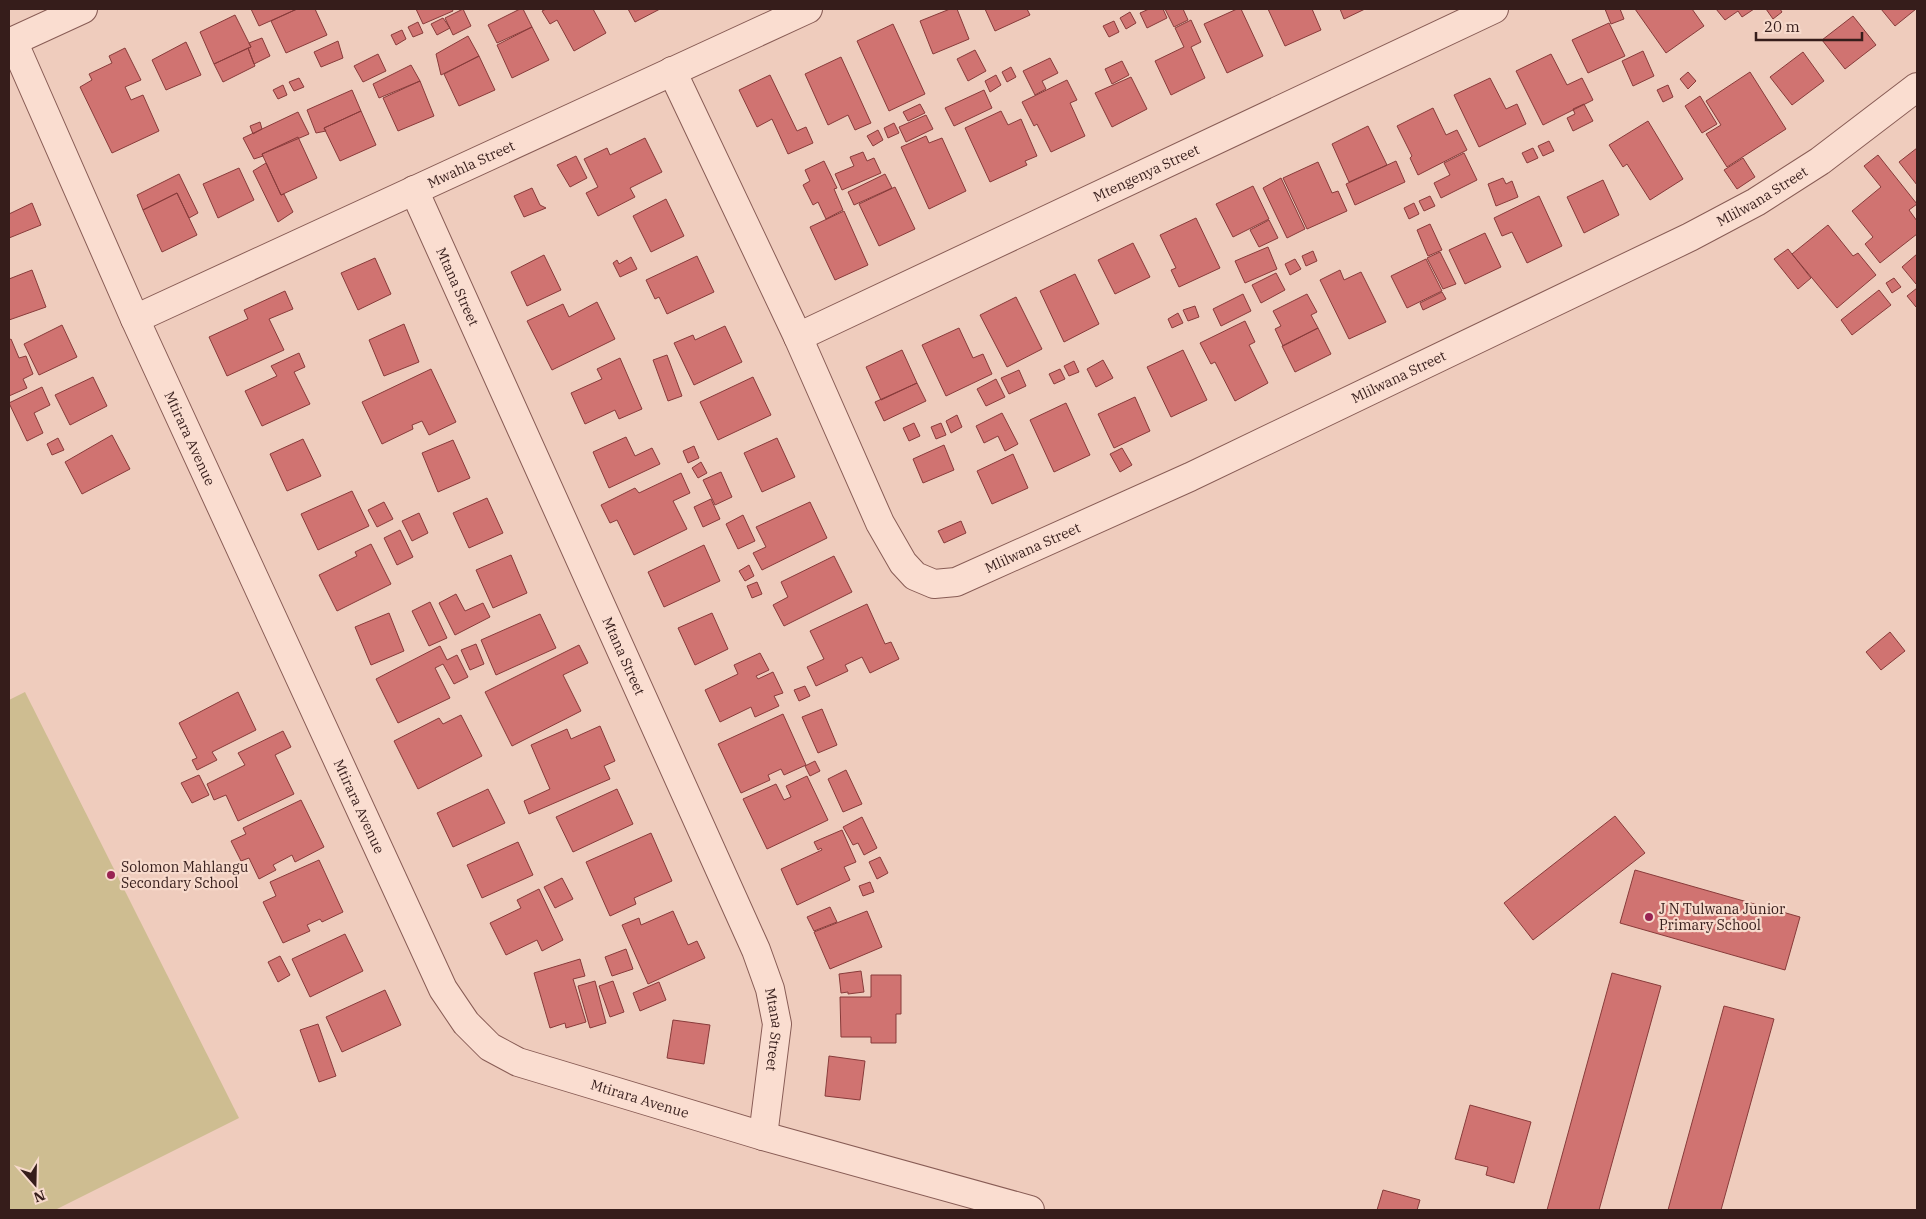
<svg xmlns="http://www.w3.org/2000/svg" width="1926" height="1219" viewBox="0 0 1926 1219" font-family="'IBM Plex Serif',serif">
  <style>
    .green { fill: #cebd91 }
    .building { fill: #d07371; stroke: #883b3a }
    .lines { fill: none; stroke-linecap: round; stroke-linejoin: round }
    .minor-casing { stroke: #885c55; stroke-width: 30 }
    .minor { stroke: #faddd0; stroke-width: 28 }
    .poi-dot { fill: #992352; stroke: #f7dacc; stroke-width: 2 }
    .labels { text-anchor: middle; stroke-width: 4.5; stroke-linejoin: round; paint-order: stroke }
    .street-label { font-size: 14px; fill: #361d1b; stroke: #f7dacc }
    .poi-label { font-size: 14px; fill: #361d1b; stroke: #f7dacc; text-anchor: start }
  </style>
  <rect width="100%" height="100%" fill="#efccbd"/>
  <path class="green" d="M 25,692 L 239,1118 L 55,1210 L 9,1210 L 9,700 Z"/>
  <path class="building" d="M 251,9 L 297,9 L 259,26 Z
    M 297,9 L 315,9 L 327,35 L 286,53 L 271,21 Z
    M 416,9 L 452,9 L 453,11 L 423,24 Z
    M 463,9 L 471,26 L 453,35 L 445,18 Z
    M 520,9 L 523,9 L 532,27 L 497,43 L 488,25 Z
    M 546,9 L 593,9 L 606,33 L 574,51 L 557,20 L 550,24 L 542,11 Z
    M 628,9 L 660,9 L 635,22 Z
    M 950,9 L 957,9 L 969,39 L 933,54 L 920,21 Z
    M 985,9 L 1027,9 L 1030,15 L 995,31 Z
    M 1149,9 L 1163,9 L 1167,18 L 1147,28 L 1140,13 Z
    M 1165,9 L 1183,9 L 1188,20 L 1174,27 Z
    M 1237,9 L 1241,9 L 1263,56 L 1227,73 L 1204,24 Z
    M 1268,9 L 1312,9 L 1321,30 L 1285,46 Z
    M 1340,9 L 1365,9 L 1344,19 Z
    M 1605,9 L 1620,9 L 1624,19 L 1611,24 Z
    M 1635,9 L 1692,9 L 1704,26 L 1666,53 Z
    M 1716,9 L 1754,9 L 1742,17 L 1738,11 L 1725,20 Z
    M 1766,9 L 1780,9 L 1782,12 L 1773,19 Z
    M 1881,9 L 1916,9 L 1895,26 Z
    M 1130,12 L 1136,23 L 1126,29 L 1120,18 Z
    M 235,15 L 251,47 L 214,64 L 200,32 Z
    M 1853,16 L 1876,45 L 1845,69 L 1822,40 Z
    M 443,18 L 450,28 L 437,35 L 431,24 Z
    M 1191,20 L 1201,42 L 1191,47 L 1205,78 L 1171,95 L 1155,61 L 1184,47 L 1175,28 Z
    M 1114,21 L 1119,32 L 1109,37 L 1103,26 Z
    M 418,22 L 423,33 L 413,37 L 408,27 Z
    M 1609,23 L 1625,56 L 1588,73 L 1572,40 Z
    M 893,24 L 925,94 L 889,111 L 857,41 Z
    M 532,27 L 549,60 L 512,78 L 497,45 Z
    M 402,30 L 406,39 L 396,45 L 391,35 Z
    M 468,36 L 479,56 L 441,75 L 436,54 Z
    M 262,38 L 270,56 L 254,64 L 248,48 L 251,47 L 249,43 Z
    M 338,41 L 343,58 L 321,67 L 314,52 Z
    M 186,42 L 201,75 L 166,90 L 152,60 Z
    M 125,48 L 141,80 L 125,87 L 131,100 L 143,95 L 159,131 L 112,153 L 80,87 L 92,80 L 89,74 L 112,63 L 109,56 Z
    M 248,48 L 255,66 L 223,82 L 214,64 Z
    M 975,50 L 986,71 L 968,81 L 957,59 Z
    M 1643,51 L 1654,76 L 1633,86 L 1622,61 Z
    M 1803,52 L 1824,81 L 1792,105 L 1770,77 Z
    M 378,54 L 386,71 L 363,82 L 354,66 Z
    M 1551,54 L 1567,85 L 1582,78 L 1593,100 L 1543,125 L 1516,71 Z
    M 479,56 L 495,90 L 459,106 L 444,74 Z
    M 841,57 L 871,123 L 855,130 L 848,115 L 828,125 L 805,74 Z
    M 1050,58 L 1058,73 L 1042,81 L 1046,89 L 1035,95 L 1023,71 Z
    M 1122,61 L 1129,75 L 1112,84 L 1105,69 Z
    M 411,65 L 420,81 L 379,98 L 373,84 Z
    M 1011,67 L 1016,77 L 1007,82 L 1002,72 Z
    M 1688,72 L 1696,81 L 1688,89 L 1680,79 Z
    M 1750,72 L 1786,129 L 1727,167 L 1706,134 L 1721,125 L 1706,101 Z
    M 770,75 L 797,131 L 806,127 L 813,143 L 788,154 L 772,119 L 757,127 L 739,90 Z
    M 996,75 L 1001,85 L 990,92 L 985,81 Z
    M 1131,77 L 1147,109 L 1112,127 L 1095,93 Z
    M 299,78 L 304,87 L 294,91 L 289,82 Z
    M 1490,78 L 1506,109 L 1517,104 L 1526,124 L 1479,147 L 1454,95 Z
    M 1067,80 L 1077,100 L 1070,103 L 1085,136 L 1051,152 L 1037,124 L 1034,126 L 1022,102 Z
    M 420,81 L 434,116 L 398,131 L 383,98 Z
    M 283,85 L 287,95 L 278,99 L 273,90 Z
    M 1668,85 L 1673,97 L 1663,102 L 1657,90 Z
    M 352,90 L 361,111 L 324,128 L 326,131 L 316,133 L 307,110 Z
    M 984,90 L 992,108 L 954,126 L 945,108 Z
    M 1700,96 L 1717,124 L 1702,133 L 1685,106 Z
    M 920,104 L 925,113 L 908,121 L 903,112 Z
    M 1584,104 L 1593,121 L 1573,131 L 1567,118 L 1575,114 L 1573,109 Z
    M 1433,108 L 1446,135 L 1457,130 L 1467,150 L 1418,175 L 1410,158 L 1412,156 L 1397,126 Z
    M 361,111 L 376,145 L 340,161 L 324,128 Z
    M 1001,111 L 1008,125 L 1021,119 L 1037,156 L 1025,161 L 1027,165 L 990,182 L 965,128 Z
    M 298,112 L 309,134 L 262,154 L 263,156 L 254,159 L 243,138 Z
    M 926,115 L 933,129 L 906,142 L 899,127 Z
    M 1648,121 L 1683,179 L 1650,200 L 1627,164 L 1623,167 L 1609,145 Z
    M 260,122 L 262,129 L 253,134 L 250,126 Z
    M 894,123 L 899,133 L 888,138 L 884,128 Z
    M 1368,126 L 1387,165 L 1349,182 L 1332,144 Z
    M 878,130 L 883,140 L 873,146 L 867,136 Z
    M 926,136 L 929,143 L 942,138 L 966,191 L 929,209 L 901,147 Z
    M 298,137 L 317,178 L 281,195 L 262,154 Z
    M 645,138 L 662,172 L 630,188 L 635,197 L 598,216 L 586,193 L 598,187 L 584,159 L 607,148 L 610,155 Z
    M 1549,141 L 1554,151 L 1543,156 L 1538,146 Z
    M 1533,148 L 1538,158 L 1527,163 L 1522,153 Z
    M 1917,148 L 1917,185 L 1899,162 Z
    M 863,152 L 867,161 L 874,158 L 881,173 L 842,190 L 835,174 L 854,166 L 850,157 Z
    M 1464,153 L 1477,180 L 1441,198 L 1434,183 L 1450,175 L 1444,163 Z
    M 1878,155 L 1917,204 L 1909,210 L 1917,221 L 1917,234 L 1880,263 L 1865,244 L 1873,237 L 1852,211 L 1881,187 L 1864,166 Z
    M 576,156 L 587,178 L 570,187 L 557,165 Z
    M 1743,158 L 1755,177 L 1737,189 L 1724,170 Z
    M 824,161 L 837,188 L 834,189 L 843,210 L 826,219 L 818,202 L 813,205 L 803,185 L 810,181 L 805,170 Z
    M 1396,161 L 1405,182 L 1355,205 L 1346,184 Z
    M 1318,162 L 1332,193 L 1338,191 L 1347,211 L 1307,229 L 1283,178 Z
    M 266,163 L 281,195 L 284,194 L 293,212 L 278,222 L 253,171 Z
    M 239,168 L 254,200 L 218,218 L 203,184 Z
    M 179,174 L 198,213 L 189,218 L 177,193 L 143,210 L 137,195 Z
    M 885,174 L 892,188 L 854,205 L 848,192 Z
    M 1281,178 L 1305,229 L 1287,238 L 1263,188 Z
    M 1503,178 L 1506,184 L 1512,181 L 1518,197 L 1496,206 L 1488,184 Z
    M 1603,180 L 1619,215 L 1584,233 L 1567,197 Z
    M 1253,186 L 1269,219 L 1233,237 L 1216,204 Z
    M 895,187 L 915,229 L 879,246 L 859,204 Z
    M 532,188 L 540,205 L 546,208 L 524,217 L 514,196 Z
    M 177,193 L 197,235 L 162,252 L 143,210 Z
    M 1430,196 L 1435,206 L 1424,211 L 1419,201 Z
    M 1539,196 L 1562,246 L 1527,263 L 1512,232 L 1502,236 L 1494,218 Z
    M 666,199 L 684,236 L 651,252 L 633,216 Z
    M 32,203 L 41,225 L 9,238 L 9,214 Z
    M 1414,203 L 1419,214 L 1409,219 L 1404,208 Z
    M 844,211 L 868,265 L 835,280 L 810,227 Z
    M 1196,218 L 1220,268 L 1179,287 L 1171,270 L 1176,268 L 1160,235 Z
    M 1269,220 L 1278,238 L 1259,247 L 1250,230 Z
    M 1430,224 L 1442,250 L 1428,256 L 1417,230 Z
    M 1828,225 L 1853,256 L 1858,253 L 1876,275 L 1837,308 L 1792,254 Z
    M 1485,233 L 1501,267 L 1465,284 L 1449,250 Z
    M 1133,243 L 1150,277 L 1115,294 L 1098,260 Z
    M 1268,247 L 1277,269 L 1245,283 L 1235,261 Z
    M 1788,249 L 1811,278 L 1798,289 L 1774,259 Z
    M 1313,251 L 1317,261 L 1306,266 L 1302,256 Z
    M 1440,252 L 1456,284 L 1443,289 L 1427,258 Z
    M 1917,254 L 1917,283 L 1916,284 L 1902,267 Z
    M 544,255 L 561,290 L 527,306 L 511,272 Z
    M 697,256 L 714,292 L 667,314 L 659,297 L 655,299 L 646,280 Z
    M 631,257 L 637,269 L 620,277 L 613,263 L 617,260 L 619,264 Z
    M 375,258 L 391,294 L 358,310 L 341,273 Z
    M 1295,259 L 1301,269 L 1290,275 L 1285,264 Z
    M 1426,259 L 1442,291 L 1407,308 L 1391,276 Z
    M 32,270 L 46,307 L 9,320 L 9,279 Z
    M 1340,270 L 1344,280 L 1361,272 L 1386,322 L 1349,339 L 1320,280 Z
    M 1276,273 L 1285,290 L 1261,303 L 1252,285 Z
    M 1075,274 L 1099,324 L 1064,342 L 1040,291 Z
    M 1894,278 L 1901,287 L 1892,293 L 1886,283 Z
    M 1917,288 L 1917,305 L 1916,307 L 1907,296 Z
    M 1879,290 L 1891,305 L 1852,335 L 1841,320 Z
    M 285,291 L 293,309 L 269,319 L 284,350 L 227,376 L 209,337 L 248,319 L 244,310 Z
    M 1442,292 L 1446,299 L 1423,310 L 1420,303 Z
    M 1243,294 L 1251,311 L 1221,326 L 1213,309 Z
    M 1307,294 L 1317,312 L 1311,315 L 1318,328 L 1283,346 L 1275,329 L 1281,326 L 1273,311 Z
    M 1016,297 L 1042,349 L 1007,367 L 980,315 Z
    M 597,302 L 615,339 L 552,370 L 527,321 L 563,304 L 569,317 Z
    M 1195,306 L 1199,317 L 1188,321 L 1183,310 Z
    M 1178,313 L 1183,323 L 1172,328 L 1168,319 Z
    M 1245,321 L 1255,342 L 1249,345 L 1268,383 L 1235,401 L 1215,362 L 1211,364 L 1200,343 Z
    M 404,324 L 419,362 L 384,376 L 369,340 Z
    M 62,325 L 77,357 L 39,375 L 24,344 Z
    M 725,326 L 742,362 L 694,385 L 674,343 L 693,335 L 695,340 Z
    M 959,328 L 973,358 L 983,354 L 992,374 L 946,396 L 922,345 Z
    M 1318,328 L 1331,354 L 1295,372 L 1282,346 Z
    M 11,339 L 19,358 L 26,356 L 33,374 L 23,379 L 27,388 L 9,396 L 9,340 Z
    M 902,350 L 917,383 L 881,400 L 866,367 Z
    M 1183,350 L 1207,400 L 1171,417 L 1147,367 Z
    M 299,353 L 305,367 L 294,372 L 310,404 L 262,426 L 245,391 L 277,376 L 271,366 Z
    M 667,355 L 682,396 L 668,401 L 653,360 Z
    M 620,358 L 642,409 L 619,419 L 615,410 L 585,424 L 571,393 L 602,379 L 597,369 Z
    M 1103,360 L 1113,378 L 1096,387 L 1087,369 Z
    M 1074,361 L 1079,372 L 1069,376 L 1064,366 Z
    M 431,369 L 456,422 L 429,435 L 422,421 L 412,425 L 413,429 L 382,444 L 362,402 Z
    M 1060,369 L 1065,379 L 1054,384 L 1049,374 Z
    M 1019,370 L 1026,386 L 1009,394 L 1001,378 Z
    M 93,377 L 107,406 L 70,425 L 55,395 Z
    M 753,377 L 771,415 L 718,440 L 700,402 Z
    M 996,379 L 1005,397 L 986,406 L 977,389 Z
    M 917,383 L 926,401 L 884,421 L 875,402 Z
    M 42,387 L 50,405 L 34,413 L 43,433 L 27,441 L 9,403 Z
    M 1135,397 L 1150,431 L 1114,448 L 1098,414 Z
    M 1066,403 L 1090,455 L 1054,472 L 1030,420 Z
    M 1002,413 L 1018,444 L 1005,451 L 998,436 L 984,443 L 976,426 Z
    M 957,415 L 962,427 L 951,433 L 946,421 Z
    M 914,423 L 920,436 L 909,441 L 903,428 Z
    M 941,423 L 946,435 L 936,439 L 931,427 Z
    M 112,435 L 130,469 L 82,494 L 65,462 Z
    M 626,437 L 635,456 L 652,448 L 660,464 L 609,488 L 593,452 Z
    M 58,438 L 64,450 L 52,455 L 47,444 Z
    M 777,438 L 795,477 L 762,492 L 744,453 Z
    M 303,439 L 321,476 L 287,491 L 270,454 Z
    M 453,440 L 470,478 L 438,492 L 422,453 Z
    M 944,445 L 954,470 L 923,483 L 913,459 Z
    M 694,446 L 699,458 L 688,463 L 683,451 Z
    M 1122,448 L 1132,465 L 1120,472 L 1110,454 Z
    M 1013,454 L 1028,488 L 992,504 L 977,471 Z
    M 701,462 L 707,473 L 698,478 L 692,468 Z
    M 721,472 L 732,497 L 715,505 L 703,480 Z
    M 681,473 L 690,493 L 673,501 L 687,529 L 634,555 L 617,520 L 610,523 L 601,505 L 635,488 L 639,493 Z
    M 352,491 L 369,526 L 318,550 L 301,514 Z
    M 487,498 L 503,533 L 469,548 L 453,513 Z
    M 711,499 L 720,519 L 703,527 L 694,507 Z
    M 384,502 L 393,519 L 377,527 L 368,510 Z
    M 810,502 L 827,538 L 762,570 L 753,553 L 766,547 L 756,527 Z
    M 419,513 L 428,533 L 412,541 L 402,521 Z
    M 743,515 L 755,541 L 738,549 L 726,524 Z
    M 961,521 L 966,533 L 944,543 L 938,531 Z
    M 400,530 L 413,557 L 397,565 L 384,538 Z
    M 371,544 L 391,584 L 337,611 L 319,575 L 357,556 L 355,552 Z
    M 704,545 L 720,581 L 664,607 L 648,572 Z
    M 511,555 L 527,593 L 493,608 L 476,570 Z
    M 834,556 L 852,592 L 784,626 L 773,605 L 788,597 L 781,582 Z
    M 749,565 L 754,576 L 745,581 L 739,571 Z
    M 757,582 L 762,594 L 752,598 L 747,586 Z
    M 456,594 L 465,611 L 483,603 L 490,617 L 455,635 L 439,603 Z
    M 430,602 L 447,638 L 429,646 L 412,611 Z
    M 867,604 L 885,644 L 891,642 L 899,659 L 870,673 L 862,657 L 845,665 L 848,671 L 816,686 L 807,667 L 824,659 L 810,631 Z
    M 389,613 L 404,651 L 371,665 L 355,627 Z
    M 712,613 L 728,649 L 695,665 L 678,628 Z
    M 540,614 L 556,648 L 496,675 L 481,640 Z
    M 1890,632 L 1905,651 L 1881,670 L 1866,652 Z
    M 476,644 L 484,664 L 470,670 L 461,650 Z
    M 579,645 L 588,663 L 563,675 L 581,711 L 512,746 L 485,692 Z
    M 440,646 L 447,660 L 457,655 L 468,677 L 454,684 L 443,664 L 435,668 L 450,698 L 398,723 L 376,679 Z
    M 760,653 L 769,670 L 756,676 L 758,679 L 773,672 L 783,693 L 774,696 L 779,706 L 755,717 L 751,707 L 720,722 L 705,690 L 738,674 L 734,665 Z
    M 805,686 L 810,696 L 799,701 L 794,690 Z
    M 238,692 L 256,730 L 212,752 L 217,760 L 197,770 L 192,760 L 197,758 L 179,723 Z
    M 822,709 L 837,745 L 818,753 L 802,717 Z
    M 783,714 L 806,765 L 784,775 L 781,769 L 768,775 L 770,780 L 741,793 L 718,744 Z
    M 461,715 L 482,756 L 418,789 L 394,741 L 439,718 L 443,724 Z
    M 600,726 L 615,761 L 604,766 L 610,779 L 529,814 L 524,801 L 550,789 L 531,745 L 567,729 L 571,739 Z
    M 283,731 L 291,747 L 275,755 L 294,794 L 238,821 L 226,795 L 214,800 L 207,784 L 245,765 L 238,753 Z
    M 815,761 L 820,771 L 810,776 L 805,766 Z
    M 846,770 L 862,804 L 843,812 L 828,779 Z
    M 199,775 L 209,795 L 192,803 L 181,783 Z
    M 807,776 L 828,820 L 767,849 L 743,799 L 776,784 L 784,800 L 791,797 L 786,786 Z
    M 488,789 L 505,823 L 453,847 L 437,813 Z
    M 617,789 L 633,824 L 573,852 L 556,817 Z
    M 301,800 L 324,847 L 295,862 L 292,855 L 273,865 L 276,870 L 259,879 L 249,858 L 241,861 L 231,841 L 246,834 L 243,828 Z
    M 1615,816 L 1645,853 L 1533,940 L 1504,903 Z
    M 862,817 L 877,848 L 864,855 L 858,843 L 853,845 L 843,827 Z
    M 842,830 L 856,862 L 844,867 L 850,880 L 797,905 L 781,869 L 822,850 L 821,848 L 818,850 L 814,842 Z
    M 651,833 L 672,881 L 634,898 L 636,904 L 610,916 L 586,862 Z
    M 518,842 L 533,875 L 482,898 L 467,865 Z
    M 880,857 L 888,873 L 877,879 L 869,862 Z
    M 319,860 L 343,912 L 322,922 L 320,919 L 307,925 L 310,931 L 283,943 L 263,902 L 276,896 L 270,882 Z
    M 1635,870 L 1800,917 L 1785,970 L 1620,923 Z
    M 562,878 L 573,899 L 555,908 L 544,887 Z
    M 870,882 L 874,892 L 863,896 L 859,886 Z
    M 539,889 L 563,940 L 542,951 L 537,940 L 506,955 L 490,923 L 521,908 L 517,900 Z
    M 830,907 L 837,922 L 814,931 L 807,917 Z
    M 673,911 L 688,945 L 697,941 L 705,958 L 648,984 L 622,925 L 639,918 L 641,925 Z
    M 867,911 L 882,947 L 830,969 L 814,932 Z
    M 345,934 L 363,971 L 310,997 L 292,959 Z
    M 626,949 L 633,969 L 612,976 L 605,957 Z
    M 280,956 L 290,975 L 278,982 L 268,962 Z
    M 580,959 L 585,976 L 573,979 L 586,1022 L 566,1028 L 565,1023 L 550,1028 L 534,973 Z
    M 861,971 L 864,992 L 848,994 L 848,992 L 841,993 L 839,974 Z
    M 1612,973 L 1661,986 L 1599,1210 L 1547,1210 Z
    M 871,975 L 901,975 L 901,1014 L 896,1014 L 896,1043 L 871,1043 L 871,1037 L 841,1037 L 840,997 L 871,997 Z
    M 595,981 L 606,1023 L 590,1028 L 578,986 Z
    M 613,981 L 624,1012 L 610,1017 L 599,986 Z
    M 659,982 L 666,1000 L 640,1011 L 633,993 Z
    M 385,990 L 401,1025 L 342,1052 L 326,1017 Z
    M 1724,1006 L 1774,1019 L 1721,1210 L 1668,1210 Z
    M 673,1020 L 710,1025 L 704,1064 L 667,1058 Z
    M 318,1024 L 336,1076 L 319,1082 L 300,1030 Z
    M 829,1056 L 865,1061 L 860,1100 L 825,1096 Z
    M 1470,1105 L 1531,1122 L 1514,1183 L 1486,1175 L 1488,1167 L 1455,1159 Z
    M 1383,1190 L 1420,1200 L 1417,1210 L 1377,1210 Z"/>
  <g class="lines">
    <defs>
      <g id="minor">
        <path id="s1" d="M 13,41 L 135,319 L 443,989 L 466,1023 L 490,1047 L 518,1062 L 763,1136 L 1030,1210"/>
        <path d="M 9,43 L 83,9"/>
        <path id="s2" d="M 672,71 L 798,337 L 880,523 L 903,563 L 915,576 L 934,584 L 956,582 L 1190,477 L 1690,237 L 1756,202 L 1820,161 L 1917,87"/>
        <path id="s3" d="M 414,190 L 756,950 L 770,989 L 777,1024 L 763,1136"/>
        <path id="s4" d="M 135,319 L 808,9"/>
        <path id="s5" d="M 798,337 L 1494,9"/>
      </g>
    </defs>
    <use href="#minor" class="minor-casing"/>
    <use href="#minor" class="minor"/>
  </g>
  <g class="poi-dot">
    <circle cx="111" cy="875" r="5"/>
    <circle cx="1649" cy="917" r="5"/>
  </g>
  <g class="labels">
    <g class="street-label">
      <text dy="5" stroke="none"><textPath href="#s4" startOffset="370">Mwahla Street</textPath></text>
      <text dy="5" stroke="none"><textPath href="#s5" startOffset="385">Mtengenya Street</textPath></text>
      <text dy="5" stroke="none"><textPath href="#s2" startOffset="1498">Mlilwana Street</textPath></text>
      <text dy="5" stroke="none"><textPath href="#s3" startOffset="106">Mtana Street</textPath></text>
      <text dy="5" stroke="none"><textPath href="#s2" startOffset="1092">Mlilwana Street</textPath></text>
      <text dy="5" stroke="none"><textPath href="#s1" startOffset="435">Mtirara Avenue</textPath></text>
      <text dy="5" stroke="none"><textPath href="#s2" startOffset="688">Mlilwana Street</textPath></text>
      <text dy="5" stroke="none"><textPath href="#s3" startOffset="511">Mtana Street</textPath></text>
      <text dy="5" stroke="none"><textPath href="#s1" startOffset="840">Mtirara Avenue</textPath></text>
      <text dy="5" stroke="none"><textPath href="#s3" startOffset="916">Mtana Street</textPath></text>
      <text dy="5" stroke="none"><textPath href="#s1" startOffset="1275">Mtirara Avenue</textPath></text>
    </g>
    <g class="poi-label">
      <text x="121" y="872">Solomon Mahlangu<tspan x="121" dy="16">Secondary School</tspan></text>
      <text x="1659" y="914">J N Tulwana Junior<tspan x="1659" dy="16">Primary School</tspan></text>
    </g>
  </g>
  <rect width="1926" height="1219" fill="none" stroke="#361d1b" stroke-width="20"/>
  <g transform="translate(35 1184) rotate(160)" stroke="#f7dacc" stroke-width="4" paint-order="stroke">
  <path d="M0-4L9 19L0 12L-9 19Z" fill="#361d1b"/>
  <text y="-8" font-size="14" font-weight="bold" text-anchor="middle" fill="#361d1b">N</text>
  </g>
  <path d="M1756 32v8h106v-8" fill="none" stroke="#361d1b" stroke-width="2.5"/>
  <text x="1764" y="32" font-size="15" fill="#361d1b" stroke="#f7dacc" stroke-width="4" paint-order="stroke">20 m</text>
</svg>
